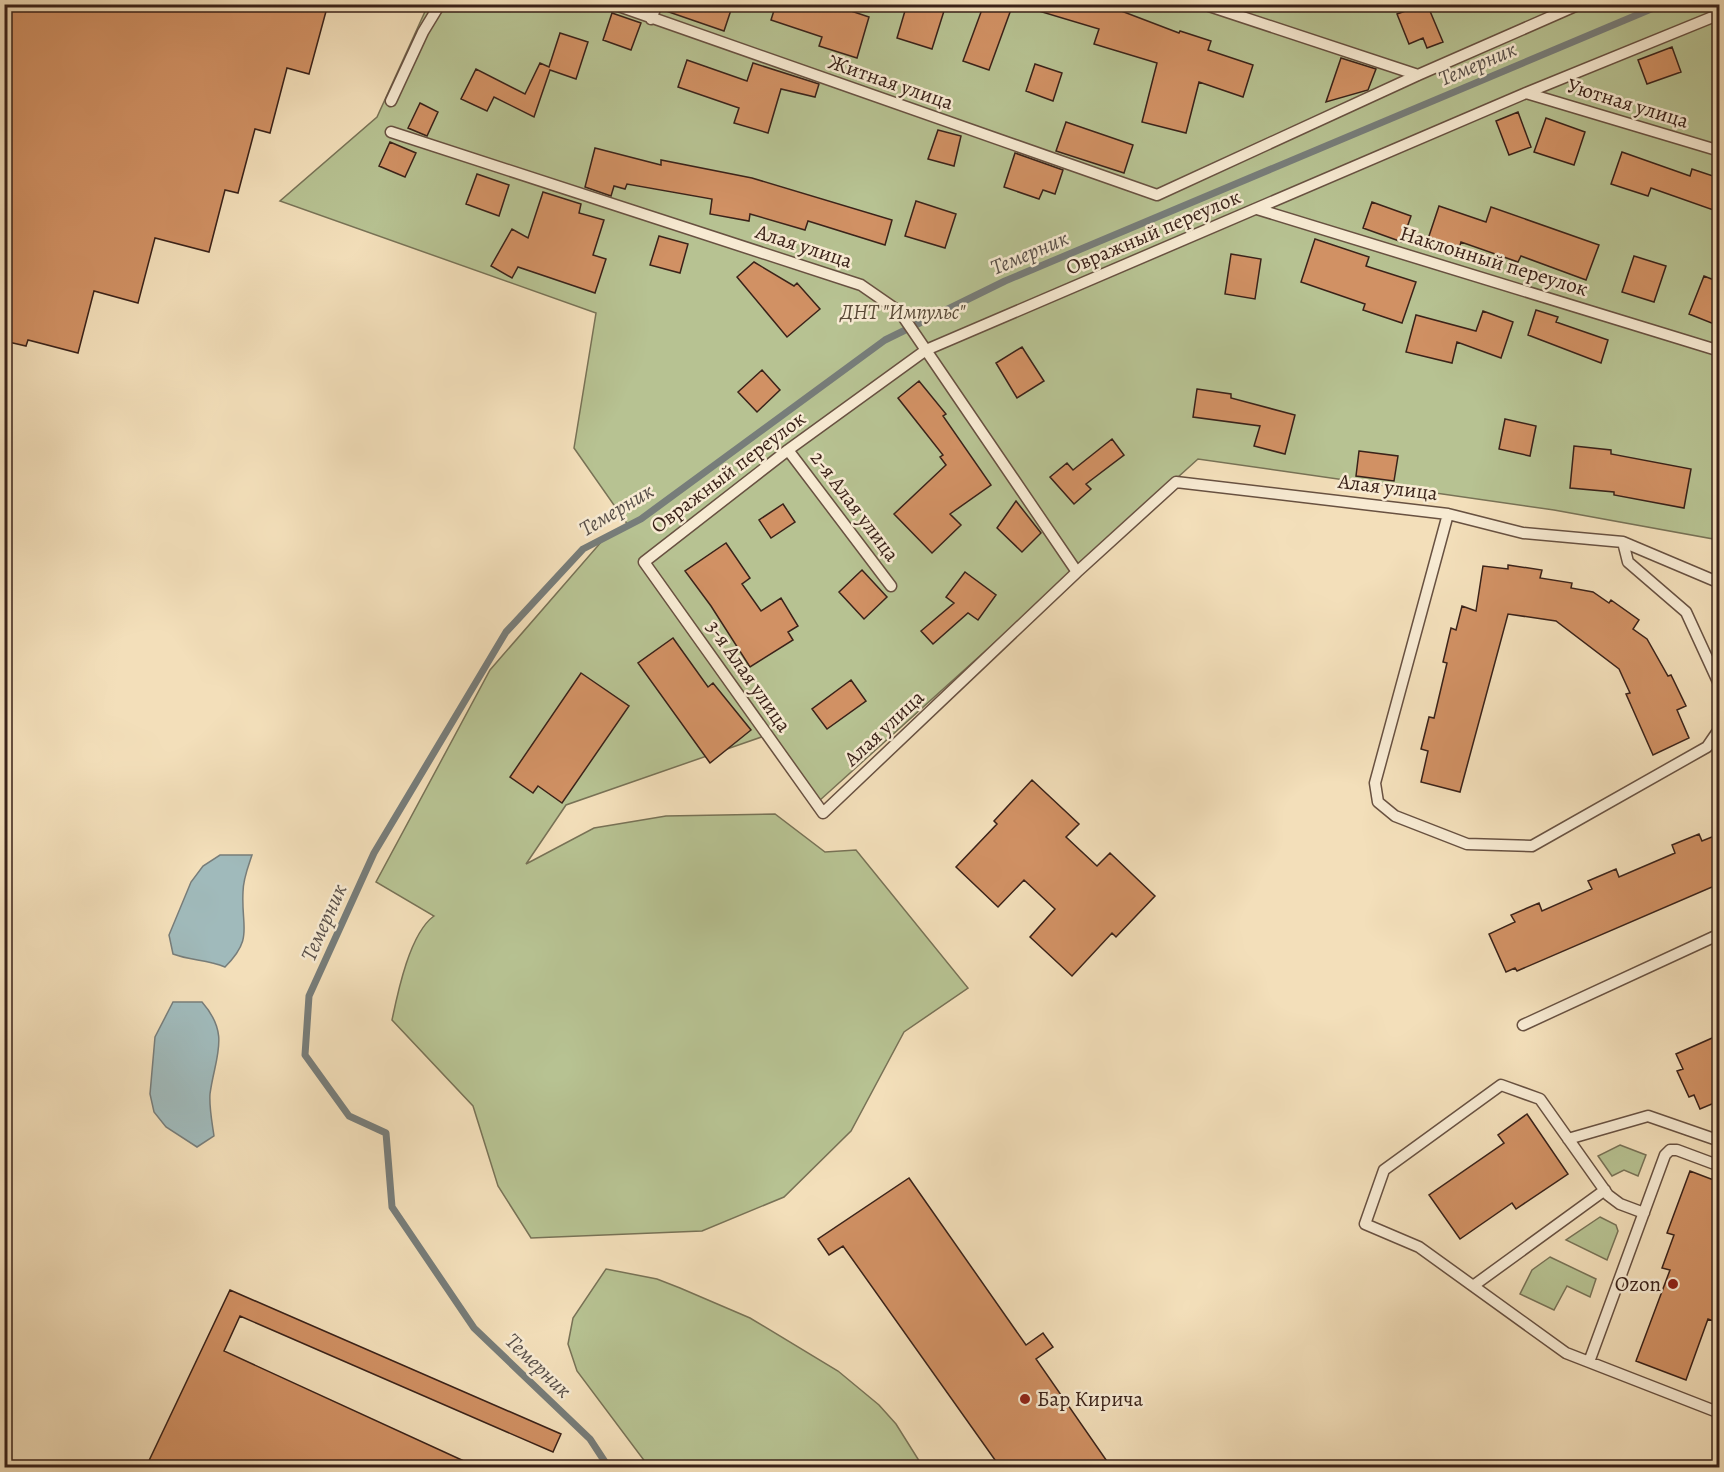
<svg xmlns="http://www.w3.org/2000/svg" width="1724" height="1472" viewBox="0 0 1724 1472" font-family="Alegreya,serif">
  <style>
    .green { fill: #b7c292; stroke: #787256; stroke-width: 1.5 }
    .water { fill: #a0babb; stroke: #777d7a; stroke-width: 1.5 }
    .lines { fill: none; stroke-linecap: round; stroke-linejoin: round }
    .stream { stroke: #777d7a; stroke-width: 7 }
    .building { fill: #d19164; stroke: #3a2219; stroke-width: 1.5 }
    .service-casing { stroke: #685141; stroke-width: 13 }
    .service { stroke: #f7ead2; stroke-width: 10 }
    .poi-dot { fill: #8f2418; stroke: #f7ead2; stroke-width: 2 }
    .labels { text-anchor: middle; stroke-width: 5; stroke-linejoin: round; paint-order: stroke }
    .street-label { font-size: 21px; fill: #3a2219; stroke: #f7ead2 }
    .park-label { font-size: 21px; font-style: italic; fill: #594a37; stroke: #f7ead2 }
    .poi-label { font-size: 21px; fill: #3a2219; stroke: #f7ead2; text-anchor: end }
    .water-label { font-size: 22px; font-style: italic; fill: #59504a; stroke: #f7ead2 }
  </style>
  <rect width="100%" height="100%" fill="#f3dfba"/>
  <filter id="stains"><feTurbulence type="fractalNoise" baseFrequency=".00333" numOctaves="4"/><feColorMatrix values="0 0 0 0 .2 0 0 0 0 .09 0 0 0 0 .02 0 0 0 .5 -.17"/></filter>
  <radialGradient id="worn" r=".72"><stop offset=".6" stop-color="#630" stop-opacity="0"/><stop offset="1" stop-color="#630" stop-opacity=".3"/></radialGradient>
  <path class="green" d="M 428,5 L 1719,5 L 1719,540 L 1554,510 L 1198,459 L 819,801 L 770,734 L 566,805 L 526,864 L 594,828 L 666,816 L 775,814 L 825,852 L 856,850 L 968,988 L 904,1032 L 851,1131 L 784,1197 L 702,1231 L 531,1238 L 498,1186 L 473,1106 L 392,1020 C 398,991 410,933 434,916 L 376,882 L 490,670 L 602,541 L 628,525 L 574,448 L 596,313 L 280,201 L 377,117 Z
    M 1620,1145 L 1646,1155 L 1638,1176 L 1624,1170 L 1612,1176 L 1598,1156 Z
    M 1600,1217 L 1616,1225 L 1618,1231 L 1607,1260 L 1566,1240 Z
    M 1550,1257 L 1596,1279 L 1590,1297 L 1567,1286 L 1554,1310 L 1520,1294 L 1532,1270 Z
    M 606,1269 L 657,1279 L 680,1288 L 750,1318 L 838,1371 L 879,1405 L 896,1424 L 923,1467 L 649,1467 L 577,1371 L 568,1344 L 573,1318 Z"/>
  <path class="water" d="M 220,855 L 252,855 C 248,867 243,879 243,892 C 241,928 254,938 225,967 C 207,959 191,961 173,954 L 169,935 L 191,882 L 203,866 Z
    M 173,1002 L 202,1002 C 231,1035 215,1056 210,1094 C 209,1107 212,1122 214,1136 L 197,1147 L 166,1127 L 154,1112 L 150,1094 L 155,1037 Z"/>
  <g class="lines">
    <path class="stream" d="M 609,1468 L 590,1439 L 474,1328 L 392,1207 L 386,1133 L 349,1116 L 305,1055 L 309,996 L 374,853 L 506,632 L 583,549 L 641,519 L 885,340 L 1005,281 L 1663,4"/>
  </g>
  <path class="building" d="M 4,4 L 328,4 L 309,74 L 287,68 L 270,133 L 255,129 L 238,193 L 225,190 L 209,252 L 155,238 L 138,303 L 94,291 L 78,353 L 28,340 L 26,346 L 4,341 Z
    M 664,4 L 733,4 L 724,31 L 663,10 Z
    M 776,4 L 830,4 L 869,17 L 857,58 L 819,46 L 822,37 L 771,20 Z
    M 907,4 L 923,4 L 944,11 L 932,49 L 897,38 Z
    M 984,4 L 1013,4 L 989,70 L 963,61 Z
    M 1032,4 L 1103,4 L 1179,33 L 1180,31 L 1211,41 L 1208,50 L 1253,65 L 1243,97 L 1199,82 L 1186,133 L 1142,122 L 1157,63 L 1094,44 L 1099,29 L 1032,9 Z
    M 1410,4 L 1427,4 L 1443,42 L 1427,48 L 1423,38 L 1409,44 L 1397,14 L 1411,9 Z
    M 612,13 L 641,23 L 631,50 L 603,40 Z
    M 560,33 L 588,42 L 576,79 L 550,70 L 534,117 L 494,97 L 487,111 L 461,99 L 476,69 L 525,94 L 540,63 L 549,67 Z
    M 1672,47 L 1681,72 L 1647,84 L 1638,60 Z
    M 1341,58 L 1376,69 L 1368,90 L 1326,102 Z
    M 687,60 L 747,81 L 753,63 L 819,84 L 815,97 L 781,89 L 768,133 L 734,123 L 739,108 L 678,87 Z
    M 1035,64 L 1062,73 L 1053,101 L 1026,91 Z
    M 420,103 L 438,112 L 427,136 L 408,128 Z
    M 1518,112 L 1531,147 L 1509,155 L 1496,121 Z
    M 1546,118 L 1585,132 L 1574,165 L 1534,152 Z
    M 1066,122 L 1133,145 L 1124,173 L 1056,151 Z
    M 938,130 L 961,136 L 954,166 L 928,159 Z
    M 390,142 L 416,153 L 405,177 L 379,166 Z
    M 595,148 L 661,165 L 661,160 L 752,178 L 892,220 L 885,245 L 808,221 L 805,230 L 750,214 L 749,221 L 710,214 L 712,199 L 627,184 L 625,189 L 614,186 L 611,196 L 585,187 Z
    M 1622,152 L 1690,176 L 1692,169 L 1719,178 L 1719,212 L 1651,188 L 1648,196 L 1611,184 Z
    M 1015,153 L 1063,170 L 1055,194 L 1043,190 L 1039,199 L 1004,187 Z
    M 477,174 L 509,185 L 499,216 L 466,204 Z
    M 543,192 L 581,204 L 579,213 L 604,220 L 593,255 L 606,259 L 595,293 L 518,267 L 512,278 L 491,266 L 512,229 L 528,238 Z
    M 916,201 L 956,214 L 945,248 L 905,236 Z
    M 1372,202 L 1411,216 L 1402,242 L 1363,228 Z
    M 1439,206 L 1486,222 L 1491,207 L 1599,245 L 1586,280 L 1521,256 L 1518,262 L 1461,242 L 1459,249 L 1428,239 Z
    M 659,236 L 688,244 L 680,273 L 650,265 Z
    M 1315,239 L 1369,257 L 1366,266 L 1416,282 L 1402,323 L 1363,310 L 1365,304 L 1301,282 Z
    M 1231,254 L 1261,259 L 1255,299 L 1225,294 Z
    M 1634,256 L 1666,266 L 1654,302 L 1622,292 Z
    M 754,262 L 794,286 L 797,283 L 820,309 L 787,337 L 737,277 Z
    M 1704,276 L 1719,282 L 1719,326 L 1689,314 Z
    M 1536,310 L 1558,317 L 1556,322 L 1608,340 L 1601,363 L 1528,335 Z
    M 1483,311 L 1513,322 L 1501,358 L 1457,342 L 1452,363 L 1406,352 L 1416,315 L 1476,331 Z
    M 1022,347 L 1044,381 L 1017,398 L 996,363 Z
    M 762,370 L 780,390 L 757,412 L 738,392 Z
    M 919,381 L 946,414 L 943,416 L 991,485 L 950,514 L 961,525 L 932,553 L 894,514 L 946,465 L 940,457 L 943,455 L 898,398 Z
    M 1197,389 L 1231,394 L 1231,398 L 1295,415 L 1285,454 L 1254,446 L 1260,426 L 1193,417 Z
    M 1505,419 L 1536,426 L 1530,456 L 1499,449 Z
    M 1112,439 L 1124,455 L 1086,484 L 1091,489 L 1074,504 L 1050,477 L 1067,463 L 1073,470 Z
    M 1574,446 L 1611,450 L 1611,454 L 1691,469 L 1684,508 L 1614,495 L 1614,492 L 1570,488 Z
    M 1359,451 L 1398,456 L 1394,481 L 1356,476 Z
    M 1016,501 L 1041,533 L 1022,552 L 997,528 Z
    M 783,504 L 795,522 L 771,538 L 759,520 Z
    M 726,543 L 750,578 L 742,584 L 761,611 L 781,598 L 798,626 L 788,632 L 793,640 L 750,667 L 711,606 L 685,571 Z
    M 1508,565 L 1542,570 L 1540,578 L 1572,583 L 1571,588 L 1593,592 L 1609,603 L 1611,600 L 1639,620 L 1633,629 L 1647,639 L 1668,676 L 1671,675 L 1686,706 L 1677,710 L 1689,738 L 1653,755 L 1626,694 L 1630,693 L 1619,669 L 1556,621 L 1508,614 L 1460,792 L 1421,782 L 1428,751 L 1421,749 L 1429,717 L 1434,718 L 1447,663 L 1443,662 L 1451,628 L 1456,630 L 1462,606 L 1476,611 L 1483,566 L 1508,569 Z
    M 862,570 L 887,597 L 864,619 L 839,592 Z
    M 965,572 L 996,595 L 978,620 L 968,613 L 933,644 L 921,631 L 954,603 L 946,597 Z
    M 673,638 L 708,687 L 713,683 L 751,730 L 710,763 L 638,663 Z
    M 581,673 L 629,706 L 562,803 L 538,786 L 533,793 L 510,777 Z
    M 851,680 L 866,701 L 827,729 L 812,709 Z
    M 1032,780 L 1079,824 L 1066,837 L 1097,866 L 1110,853 L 1155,896 L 1116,937 L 1112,933 L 1072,976 L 1030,937 L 1055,909 L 1024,880 L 998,907 L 956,867 L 997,824 L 994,821 Z
    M 1699,834 L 1702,841 L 1719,834 L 1719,884 L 1517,971 L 1515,968 L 1506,972 L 1489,934 L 1515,922 L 1511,915 L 1539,903 L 1542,911 L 1592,889 L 1588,881 L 1616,869 L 1619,877 L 1675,853 L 1672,845 Z
    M 1719,1035 L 1719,1101 L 1700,1109 L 1694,1095 L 1689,1097 L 1677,1071 L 1683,1069 L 1676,1054 Z
    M 1527,1114 L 1568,1174 L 1516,1209 L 1512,1203 L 1460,1239 L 1429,1195 L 1504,1143 L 1498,1135 Z
    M 1690,1171 L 1719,1182 L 1719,1313 L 1716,1322 L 1708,1319 L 1686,1380 L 1636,1361 L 1670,1270 L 1662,1268 L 1674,1235 L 1667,1233 Z
    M 909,1178 L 1026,1345 L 1043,1333 L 1053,1347 L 1036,1359 L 1111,1467 L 1000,1467 L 843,1246 L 829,1255 L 818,1239 Z
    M 230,1290 L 561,1434 L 553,1452 L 240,1316 L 224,1351 L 477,1467 L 146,1467 Z"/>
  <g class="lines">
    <defs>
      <path id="service" d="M 613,4 L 1157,195 L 1418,75 L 1580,4
        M 1203,4 L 1418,75
        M 651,19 L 657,4
        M 1526,93 L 1720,151
        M 391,101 L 423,32 L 440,4
        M 391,132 L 861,285 L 900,312 L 1077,572 L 1176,482 L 1448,514 L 1523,533 L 1623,542 L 1720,583
        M 1257,209 L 1720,351
        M 788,450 L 891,586
        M 1448,514 L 1375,783 L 1378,802 L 1395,816 L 1467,844 L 1532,846 L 1707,747 L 1720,728
        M 1623,542 L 1628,562 L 1686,612 L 1720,686
        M 1077,572 L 823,813 L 644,562 L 788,450 L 926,350 L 1526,93 L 1720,14
        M 1523,1025 L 1720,934
        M 1568,1139 L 1648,1116 L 1720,1141
        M 1644,1213 L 1620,1204 L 1608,1195 L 1540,1099 L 1501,1085 L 1384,1170 L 1365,1224 L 1419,1247 L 1566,1353 L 1720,1413
        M 1473,1286 L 1605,1190
        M 1589,1362 L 1665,1155 L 1670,1150 L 1677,1150 L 1720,1166"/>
    </defs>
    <use href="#service" class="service-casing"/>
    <use href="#service" class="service"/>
  </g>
  <g class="poi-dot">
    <circle cx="1673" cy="1284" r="6"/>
    <circle cx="1025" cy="1399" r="6"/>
  </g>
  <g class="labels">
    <g class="street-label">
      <text transform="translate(891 82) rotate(19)" y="7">Житная улица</text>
      <text transform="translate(1628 103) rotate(17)" y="7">Уютная улица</text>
      <text transform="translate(1153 232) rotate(-23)" y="7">Овражный переулок</text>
      <text transform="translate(804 246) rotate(18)" y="7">Алая улица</text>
      <text transform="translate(1494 261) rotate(17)" y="7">Наклонный переулок</text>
      <text transform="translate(728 472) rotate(-37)" y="7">Овражный переулок</text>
      <text transform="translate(1388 487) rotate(7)" y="7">Алая улица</text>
      <text transform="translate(855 506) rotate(53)" y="7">2-я Алая улица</text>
      <text transform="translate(749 676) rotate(55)" y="7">3-я Алая улица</text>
      <text transform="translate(884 728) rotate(-43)" y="7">Алая улица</text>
    </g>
    <g class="park-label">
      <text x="903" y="319">ДНТ "Импульс"</text>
    </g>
    <g class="poi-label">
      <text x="1661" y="1291">Ozon</text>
      <text x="1037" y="1406" text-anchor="start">Бар Кирича</text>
    </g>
    <g class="water-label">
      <text transform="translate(1477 63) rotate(-23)" y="8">Темерник</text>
      <text transform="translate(1029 252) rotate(-23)" y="8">Темерник</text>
      <text transform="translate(616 509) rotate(-31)" y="8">Темерник</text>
      <text transform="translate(323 922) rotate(-66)" y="8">Темерник</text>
      <text transform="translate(539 1365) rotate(44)" y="8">Темерник</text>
    </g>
  </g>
  <rect width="1724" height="1472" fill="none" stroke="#f3dfba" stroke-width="24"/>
  <rect x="6" y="6" width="1712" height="1460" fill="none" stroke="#3a2219" stroke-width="3"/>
  <rect x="12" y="12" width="1700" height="1448" fill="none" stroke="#3a2219" stroke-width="1.5"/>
  <rect width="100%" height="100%" filter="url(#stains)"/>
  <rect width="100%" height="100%" fill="url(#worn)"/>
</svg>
